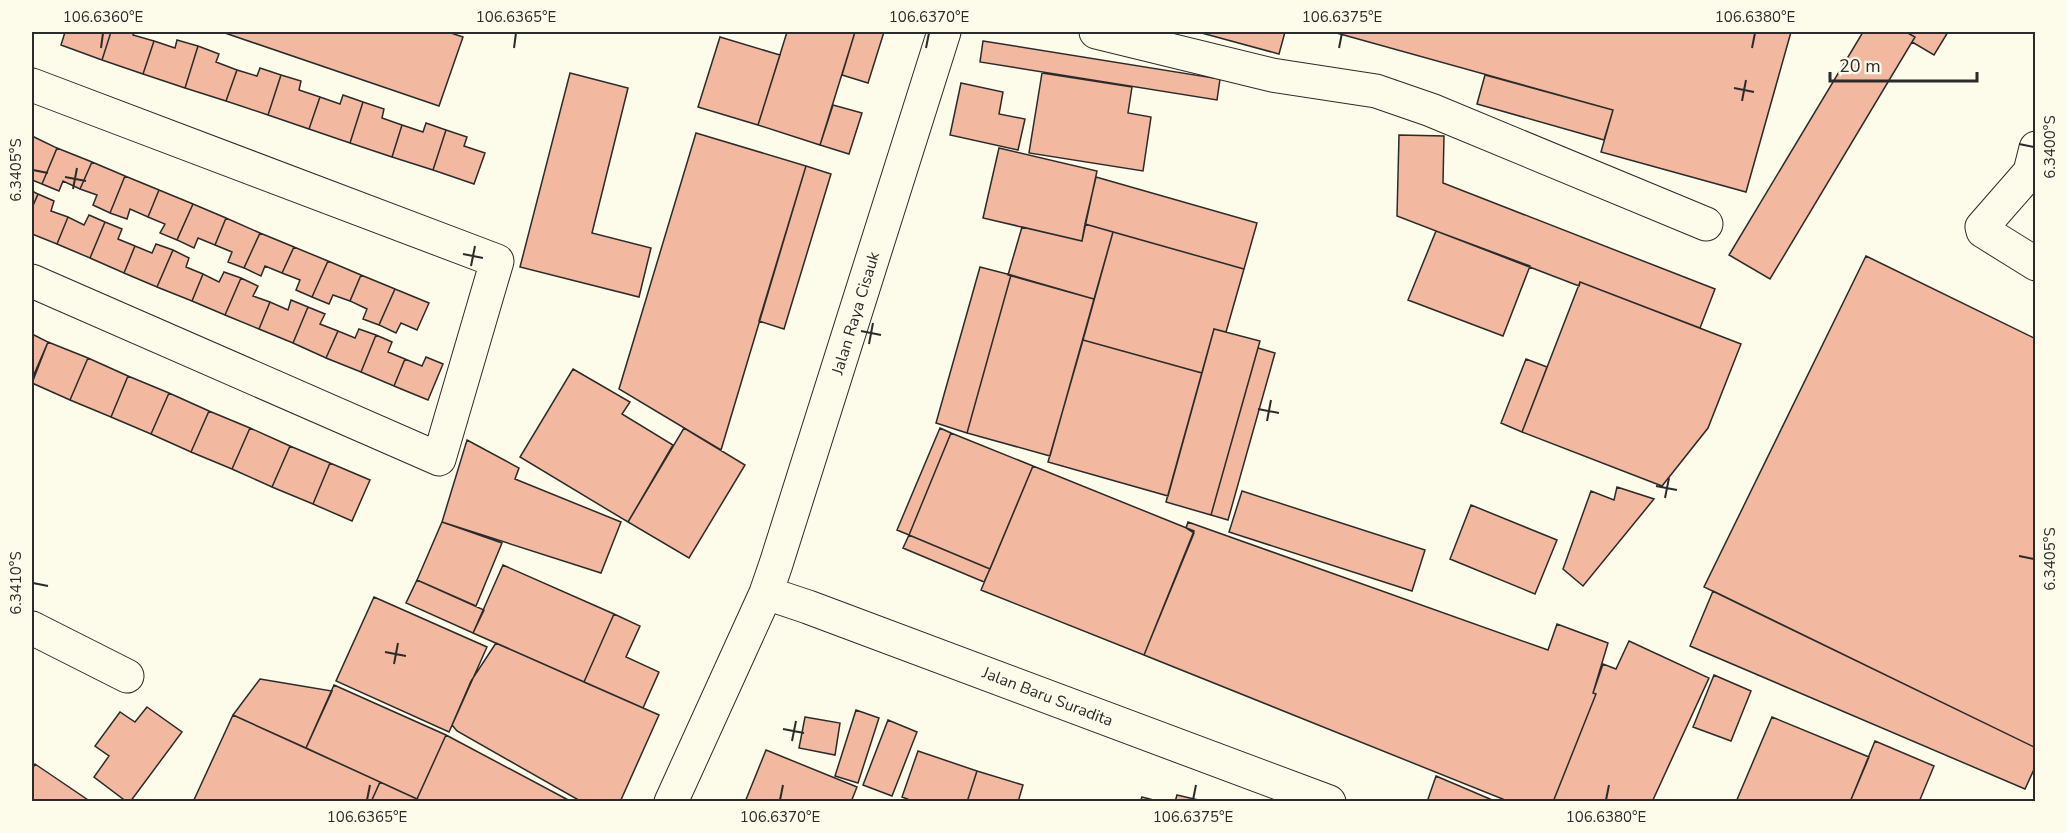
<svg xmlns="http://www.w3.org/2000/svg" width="2067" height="833" viewBox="0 0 2067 833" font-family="'Nunito Sans',sans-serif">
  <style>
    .building { fill: #f2b8a0; stroke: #2b2b2b; stroke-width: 1.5 }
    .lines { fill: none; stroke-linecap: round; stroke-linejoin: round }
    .minor-casing { stroke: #2b2b2b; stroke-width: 35 }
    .major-casing { stroke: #2b2b2b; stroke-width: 35 }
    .minor { stroke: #fdfbea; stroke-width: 33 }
    .major { stroke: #fdfbea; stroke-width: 33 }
    .ticks { fill: none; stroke: #2b2b2b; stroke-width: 2 }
    .labels { text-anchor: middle; stroke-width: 4.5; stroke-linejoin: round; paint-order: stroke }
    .street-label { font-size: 16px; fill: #2b2b2b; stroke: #fdfbea }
    .neatline { fill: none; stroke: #2b2b2b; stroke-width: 2 }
    .ticks-label { font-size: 15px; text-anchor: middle; fill: #2b2b2b }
  </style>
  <rect width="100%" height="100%" fill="#fdfbea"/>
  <path class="building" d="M 65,32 L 111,32 L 102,60 L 61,45 Z
    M 111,32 L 134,32 L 133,35 L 154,41 L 143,74 L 102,60 Z
    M 222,32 L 448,32 L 463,37 L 439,106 Z
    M 787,32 L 855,32 L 820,145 L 758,125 Z
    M 855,32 L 884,32 L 868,83 L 842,75 Z
    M 1198,32 L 1285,32 L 1279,54 Z
    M 1333,32 L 1791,32 L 1746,192 L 1601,152 L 1613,110 Z
    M 1863,32 L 1906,32 L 1915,37 L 1770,279 L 1729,255 Z
    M 1906,32 L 1948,32 L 1934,55 L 1912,42 L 1915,37 Z
    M 720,37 L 780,55 L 758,125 L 698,107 Z
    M 177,40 L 198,46 L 185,88 L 143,74 L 154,41 L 175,48 Z
    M 983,41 L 1220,79 L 1217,100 L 980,62 Z
    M 198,46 L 219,54 L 216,62 L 237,70 L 226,101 L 185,88 Z
    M 260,68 L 281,75 L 268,115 L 226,101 L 237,70 L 257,76 Z
    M 570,73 L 628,88 L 592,233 L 651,248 L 639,297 L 520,267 Z
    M 1042,73 L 1132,87 L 1128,113 L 1151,117 L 1143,171 L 1029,153 Z
    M 281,75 L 301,81 L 299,90 L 320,97 L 309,129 L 268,115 Z
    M 1485,75 L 1613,110 L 1604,140 L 1477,104 Z
    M 961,83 L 1003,92 L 999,114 L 1025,119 L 1018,150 L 950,135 Z
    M 343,95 L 363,102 L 350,143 L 309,129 L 320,97 L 340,104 Z
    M 363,102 L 384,109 L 382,118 L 402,125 L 392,157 L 350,143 Z
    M 833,105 L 862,113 L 849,154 L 820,145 Z
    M 426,123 L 446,130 L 433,170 L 392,157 L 402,125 L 423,132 Z
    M 446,130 L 467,137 L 464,146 L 485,153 L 474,184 L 433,170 Z
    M 696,133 L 806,166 L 721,450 L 619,389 Z
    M 1399,135 L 1444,136 L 1443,183 L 1715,289 L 1700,328 L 1580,282 L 1579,286 L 1397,216 Z
    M 32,136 L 57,148 L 42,184 L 32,180 Z
    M 57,148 L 92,162 L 80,189 L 63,181 L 59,191 L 42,184 Z
    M 999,148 L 1097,171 L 1082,241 L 983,218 Z
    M 92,162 L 125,176 L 110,213 L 93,205 L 97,195 L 80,189 Z
    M 806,166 L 831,174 L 784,329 L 759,321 Z
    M 125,176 L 159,190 L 148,217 L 130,209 L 127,219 L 110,213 Z
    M 1096,177 L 1257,223 L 1244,269 L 1085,224 Z
    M 159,190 L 193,204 L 177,240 L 160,233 L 165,224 L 148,217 Z
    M 32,191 L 38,194 L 32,208 Z
    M 38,194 L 54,201 L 51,211 L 68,217 L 57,244 L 32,234 L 32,208 Z
    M 193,204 L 226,218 L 215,245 L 198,238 L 194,248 L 177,240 Z
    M 89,215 L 105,222 L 90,258 L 57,244 L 68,217 L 84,225 Z
    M 226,218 L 260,233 L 244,268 L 228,262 L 232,252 L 215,245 Z
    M 105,222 L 122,229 L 118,239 L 135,246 L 124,273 L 90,258 Z
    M 1085,224 L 1113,232 L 1094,299 L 1008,275 L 1022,227 L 1082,241 Z
    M 1436,231 L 1530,266 L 1503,336 L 1408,300 Z
    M 1113,232 L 1244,269 L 1226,332 L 1214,329 L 1202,373 L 1083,340 Z
    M 260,233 L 294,247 L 282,273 L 265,266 L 261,276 L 244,268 Z
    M 156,244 L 173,250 L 157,287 L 124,273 L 135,246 L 152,253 Z
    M 294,247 L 328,261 L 312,297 L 296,290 L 300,280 L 282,273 Z
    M 173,250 L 189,258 L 186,267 L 203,274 L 192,301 L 157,287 Z
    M 1866,256 L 2036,339 L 2036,748 L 1704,587 Z
    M 328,261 L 361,275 L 350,301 L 333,295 L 329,304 L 312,297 Z
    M 980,267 L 1011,275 L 967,433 L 936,423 Z
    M 224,272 L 241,278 L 225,315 L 192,301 L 203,274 L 219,282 Z
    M 361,275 L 395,289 L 379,325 L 363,319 L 367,309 L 350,301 Z
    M 1011,275 L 1094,299 L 1050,456 L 967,433 Z
    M 241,278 L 258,286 L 253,296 L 270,302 L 259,329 L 225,315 Z
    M 1580,282 L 1741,344 L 1708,428 L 1662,486 L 1522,432 Z
    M 395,289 L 429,303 L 417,330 L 401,323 L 396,333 L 379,325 Z
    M 291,300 L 308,307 L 293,343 L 259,329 L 270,302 L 288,310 Z
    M 308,307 L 325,314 L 320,324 L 338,331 L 326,358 L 293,343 Z
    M 359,329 L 376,335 L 361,372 L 326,358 L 338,331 L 355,338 Z
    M 1214,329 L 1260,341 L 1211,515 L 1166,502 Z
    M 32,334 L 48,342 L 32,379 Z
    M 376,335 L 392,342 L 388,352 L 405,359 L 394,386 L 361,372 Z
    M 1083,340 L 1202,373 L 1168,496 L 1048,462 Z
    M 48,342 L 88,358 L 70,400 L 32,383 Z
    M 1258,348 L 1275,353 L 1228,520 L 1211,515 Z
    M 426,357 L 443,364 L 428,400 L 394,386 L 405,359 L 422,366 Z
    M 88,358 L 128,376 L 111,417 L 70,400 Z
    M 1526,359 L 1547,367 L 1522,432 L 1501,423 Z
    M 573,369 L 630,402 L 622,414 L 673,445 L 628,522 L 520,457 Z
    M 128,376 L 169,393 L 151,434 L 111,417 Z
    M 169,393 L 209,411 L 191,452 L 151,434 Z
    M 209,411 L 250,428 L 232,469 L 191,452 Z
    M 250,428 L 290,446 L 272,487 L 232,469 Z
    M 684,428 L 745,465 L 689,558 L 628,522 Z
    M 940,428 L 951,433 L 909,535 L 897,530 Z
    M 951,433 L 1033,466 L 990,569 L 909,535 Z
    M 467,440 L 519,468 L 515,479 L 621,522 L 601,573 L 442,522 Z
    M 290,446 L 330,463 L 313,504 L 272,487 Z
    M 330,463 L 370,480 L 352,521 L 313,504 Z
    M 1033,466 L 1194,531 L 1144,655 L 981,590 Z
    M 1617,487 L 1654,499 L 1583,586 L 1563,569 L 1591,491 L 1614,500 Z
    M 1242,491 L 1425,550 L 1412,591 L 1229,532 Z
    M 1471,505 L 1557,540 L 1535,594 L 1450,559 Z
    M 442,522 L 502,543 L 476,606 L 417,580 Z
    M 1188,522 L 1548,650 L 1557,624 L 1608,643 L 1593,693 L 1596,694 L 1553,802 L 1510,802 L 1144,655 L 1194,533 L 1186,528 Z
    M 909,535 L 990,569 L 984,582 L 903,548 Z
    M 503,565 L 614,614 L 584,682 L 473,633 Z
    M 417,580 L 484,610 L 473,633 L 406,603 Z
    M 1713,591 L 2036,748 L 2036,765 L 2025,789 L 1690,646 Z
    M 374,597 L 487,647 L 449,732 L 336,681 Z
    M 614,614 L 640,626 L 626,657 L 659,672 L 643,708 L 584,682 Z
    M 1629,641 L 1709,678 L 1652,802 L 1553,802 L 1596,694 L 1593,693 L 1603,664 L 1616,669 Z
    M 496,643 L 659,715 L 620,802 L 582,802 L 457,731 L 452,725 L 471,681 Z
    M 1714,675 L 1751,691 L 1731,741 L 1693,727 Z
    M 260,679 L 332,691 L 306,748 L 233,715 Z
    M 334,685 L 446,735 L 417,799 L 306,748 Z
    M 147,707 L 182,732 L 130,802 L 127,802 L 94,777 L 109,756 L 95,746 L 120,712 L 135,722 Z
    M 856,710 L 879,718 L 858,783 L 835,776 Z
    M 233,715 L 380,782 L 371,802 L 193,802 Z
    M 805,717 L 840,723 L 835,755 L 799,748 Z
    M 1772,717 L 1869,757 L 1850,802 L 1736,802 Z
    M 888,720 L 917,732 L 892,796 L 863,785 Z
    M 446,735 L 572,802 L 423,802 L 417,799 Z
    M 1875,741 L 1934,766 L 1919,802 L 1850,802 Z
    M 766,750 L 857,787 L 851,802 L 745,802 Z
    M 918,751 L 977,771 L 967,802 L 915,802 L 902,797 Z
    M 35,764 L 91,802 L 32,802 L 32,769 Z
    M 977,771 L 1023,785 L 1018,802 L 967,802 Z
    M 1436,776 L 1497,802 L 1427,802 Z
    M 380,782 L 417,799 L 423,802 L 371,802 Z
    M 1177,795 L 1207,802 L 1175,802 Z
    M 1142,797 L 1161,802 L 1140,802 Z"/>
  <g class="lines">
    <defs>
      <path id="minor" d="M 1096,32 L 1272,75 L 1376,91 L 1431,110 L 1706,224
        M 32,85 L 497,261 L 439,459 L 32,281
        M 2036,148 L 2030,172 L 1982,227 L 1983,231 L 2036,264
        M 32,628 L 127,676"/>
      <path id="major" d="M 766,593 L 808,607 L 1329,802
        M 671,802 L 766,593 L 776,564 L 944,32"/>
    </defs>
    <use href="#minor" class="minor-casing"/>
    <use href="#major" class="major-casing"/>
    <use href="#minor" class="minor"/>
    <use href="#major" class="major"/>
  </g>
  <path class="ticks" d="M 101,48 L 103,33M 514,48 L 516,33M 926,48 L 929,33M 1339,48 L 1342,33M 1752,48 L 1755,33M 1734,88 L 1754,92M 1742,101 L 1746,80M 2019,144 L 2034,147M 33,170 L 48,173M 65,177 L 86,181M 73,189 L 77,168M 463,254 L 483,258M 471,266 L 475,246M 861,331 L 881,335M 869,344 L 873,323M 1258,409 L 1279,413M 1267,421 L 1271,400M 1656,486 L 1677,490M 1665,498 L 1669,478M 2019,556 L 2034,559M 33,583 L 48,586M 385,652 L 406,656M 394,664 L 398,643M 783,729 L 804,733M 792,741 L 796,721M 367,800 L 370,785M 780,800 L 783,785M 1193,800 L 1196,785M 1606,800 L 1609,785"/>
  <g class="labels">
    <g class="street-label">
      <text transform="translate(855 313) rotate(-73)" y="6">Jalan Raya Cisauk</text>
      <text transform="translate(1048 696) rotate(21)" y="6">Jalan Baru Suradita</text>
    </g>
  </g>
  <rect width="2067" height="833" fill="none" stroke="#fdfbea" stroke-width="66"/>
  <path d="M1830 72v9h147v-9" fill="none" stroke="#2b2b2b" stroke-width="3"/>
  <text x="1839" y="72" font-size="18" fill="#2b2b2b" stroke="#fdfbea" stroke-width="4.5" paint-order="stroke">20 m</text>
  <rect x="33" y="33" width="2001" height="767" class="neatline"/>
  <g class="ticks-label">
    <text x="103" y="22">106.6360°E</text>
    <text x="516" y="22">106.6365°E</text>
    <text x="929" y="22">106.6370°E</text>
    <text x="1342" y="22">106.6375°E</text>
    <text x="1755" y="22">106.6380°E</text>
    <text transform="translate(2050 147) rotate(-90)" y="5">6.3400°S</text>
    <text transform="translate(16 170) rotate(-90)" y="5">6.3405°S</text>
    <text transform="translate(2050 559) rotate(-90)" y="5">6.3405°S</text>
    <text transform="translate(16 583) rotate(-90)" y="5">6.3410°S</text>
    <text x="367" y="822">106.6365°E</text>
    <text x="780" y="822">106.6370°E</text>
    <text x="1193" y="822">106.6375°E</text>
    <text x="1606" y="822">106.6380°E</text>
  </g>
</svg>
